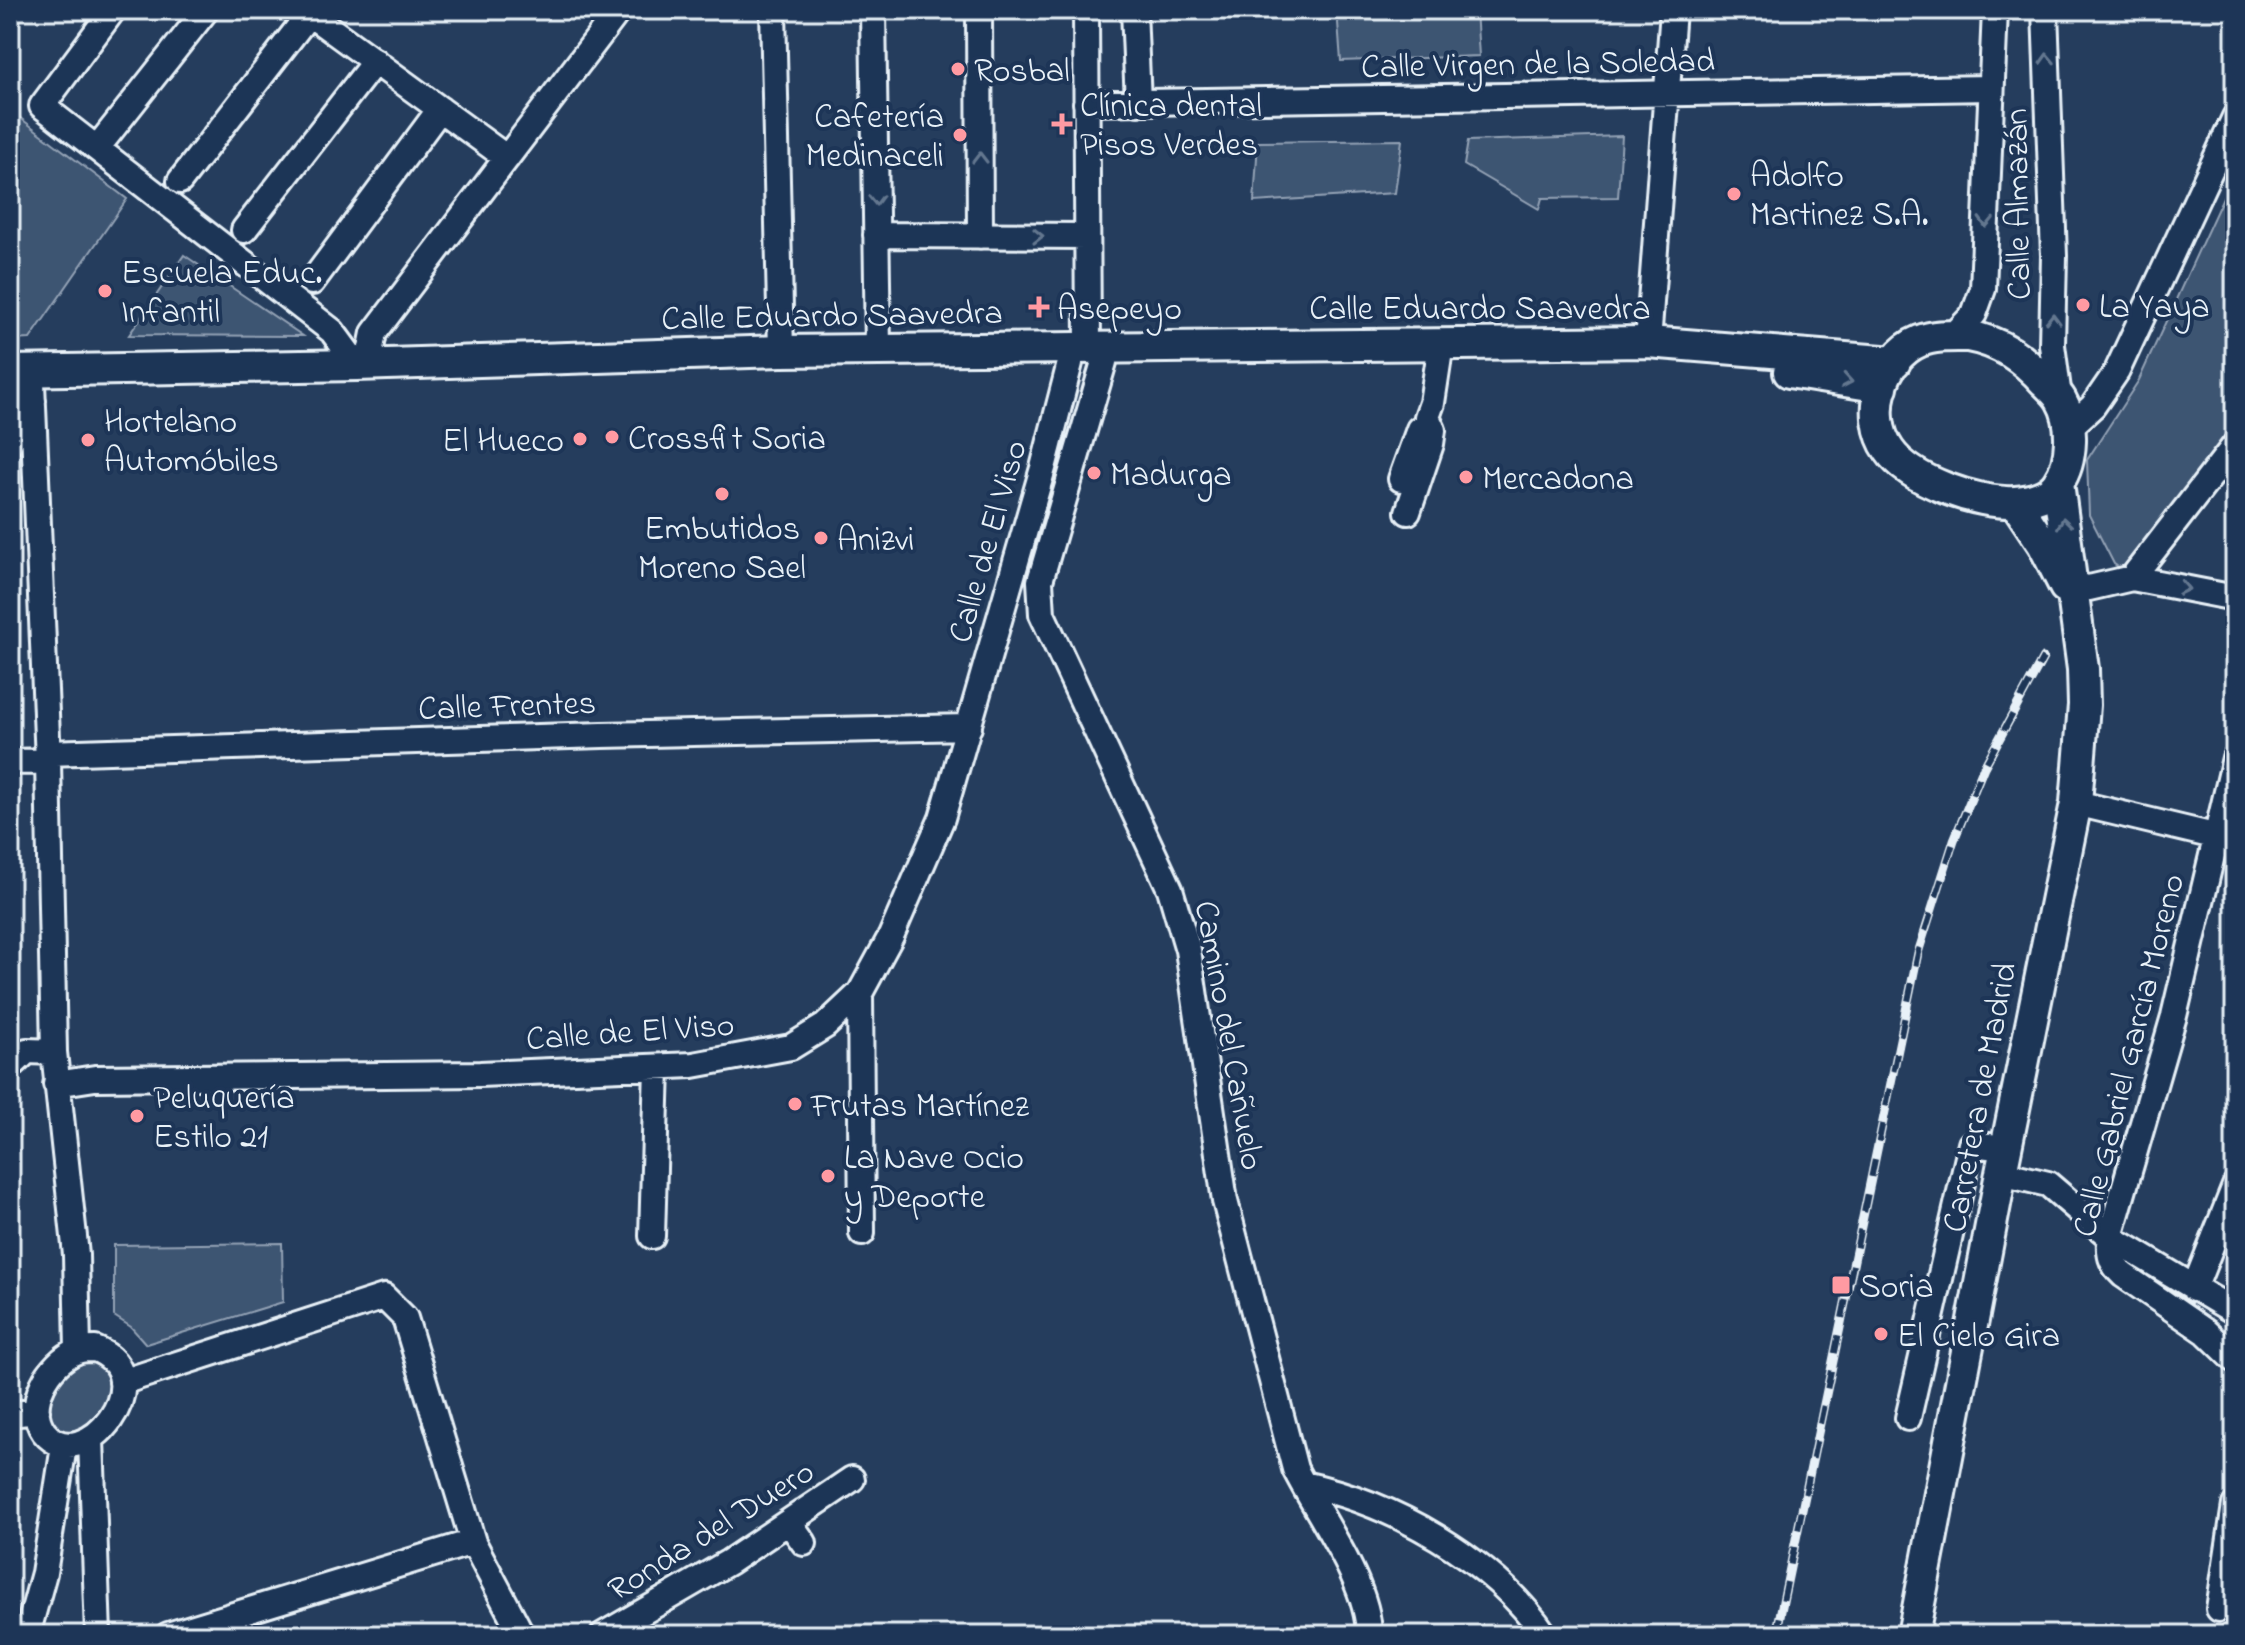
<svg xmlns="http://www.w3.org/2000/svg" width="2245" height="1645" viewBox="0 0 2245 1645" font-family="'Indie Flower',sans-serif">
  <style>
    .green { fill: #3e5472; stroke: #93a2b5; stroke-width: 2 }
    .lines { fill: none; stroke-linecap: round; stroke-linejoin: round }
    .minor-casing { stroke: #e8f1f8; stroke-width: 30 }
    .major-casing { stroke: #e8f1f8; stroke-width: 36 }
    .minor { stroke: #1d3557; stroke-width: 24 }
    .major { stroke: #1d3557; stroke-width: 30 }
    .rail-casing { stroke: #e8f1f8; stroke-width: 9 }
    .rail { stroke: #1d3557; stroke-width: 6; stroke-dasharray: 18; stroke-linecap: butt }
    .oneway { stroke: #64778f }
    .poi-dot { fill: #ff9aa2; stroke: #1d3557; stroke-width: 3 }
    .labels { text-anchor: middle; stroke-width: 8; stroke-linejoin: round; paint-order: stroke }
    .street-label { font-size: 34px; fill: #e8f1f8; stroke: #1d3557 }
    .poi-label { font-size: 34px; fill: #e8f1f8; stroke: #1d3557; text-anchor: start }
  </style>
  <rect width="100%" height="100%" fill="#253d5d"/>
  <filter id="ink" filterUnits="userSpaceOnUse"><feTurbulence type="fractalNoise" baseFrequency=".0125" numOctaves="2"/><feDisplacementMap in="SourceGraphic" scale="16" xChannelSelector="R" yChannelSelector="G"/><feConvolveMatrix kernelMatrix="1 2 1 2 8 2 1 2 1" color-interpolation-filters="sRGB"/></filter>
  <g filter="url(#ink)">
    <path class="green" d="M 1337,10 L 1476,10 L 1479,56 L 1341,61 Z
      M 11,111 L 127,199 L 30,339 L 10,340 Z
      M 1622,136 L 1618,197 L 1542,198 L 1539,209 L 1464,165 L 1468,141 Z
      M 1402,140 L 1395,193 L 1254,202 L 1258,142 Z
      M 2235,171 L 2235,422 L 2128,566 L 2120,568 L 2114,564 L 2089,515 L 2087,460 L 2139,380 Z
      M 184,255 L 303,336 L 129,335 Z
      M 282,1243 L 283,1302 L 146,1344 L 131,1327 L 114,1316 L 114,1245 Z
      M 98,1357 L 112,1378 L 107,1408 L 77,1436 L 51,1428 C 48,1406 49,1375 72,1363 C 80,1360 90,1359 98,1357 Z"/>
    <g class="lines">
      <defs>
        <path id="minor" d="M 113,10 L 42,106 L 332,331 L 357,365
          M 304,10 L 507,158
          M 773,10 L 781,351
          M 873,10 L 878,350
          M 979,10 L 980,236
          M 1086,10 L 1088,348
          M 1134,10 L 1138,103
          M 2045,10 L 2054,256 L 2052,345 L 2059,397
          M 1086,103 L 1991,88
          M 97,148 L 206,10
          M 180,181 L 309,14
          M 244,230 L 375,61
          M 876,235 L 1087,236
          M 312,282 L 440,109
          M 1953,336 L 1974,314 L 1983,289 L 1995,10
          M 1648,342 L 1673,10
          M 1104,362 L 1040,581 L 1042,614 L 1170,889 L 1188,950 L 1225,1201 L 1295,1469 C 1319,1517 1369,1583 1369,1635
          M 368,363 L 374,333 L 619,10
          M 32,383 L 48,761 L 54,1052 L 76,1255 L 78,1350
          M 2069,428 L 2093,406 L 2117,371 L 2235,117
          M 10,442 L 15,430 L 33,401
          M 1401,479 L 1419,429
          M 1408,512 L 1431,444 L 1433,430 L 1427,417 L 1432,403 L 1439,357
          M 2132,578 L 2235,445
          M 2062,580 L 2073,586 L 2089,588 L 2132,578 L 2235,598
          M 47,753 L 602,735 L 969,727
          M 2235,758 L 2174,1016 L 2110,1237 C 2109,1254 2110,1263 2123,1275 L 2206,1332 L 2235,1360
          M 10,762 L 48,761
          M 2076,803 L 2235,841
          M 860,993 L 862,1233
          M 10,1067 L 27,1051 L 54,1052
          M 56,1084 L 95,1078 L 480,1074 L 693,1065 L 791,1047 L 825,1026 L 860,993 L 891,936 L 942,818 L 1043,468 L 1070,363
          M 2001,1173 L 2048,1184 L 2110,1237 L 2235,1312
          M 652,1236 L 657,1067
          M 2194,1289 L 2235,1186
          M 95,1349 C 165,1376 83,1481 44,1432 C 24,1405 49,1362 77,1351 C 82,1349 89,1349 95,1349 Z
          M 122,1382 L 384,1297 L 405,1318 L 473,1542 L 522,1635
          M 10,1414 L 37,1411
          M 1908,1418 L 1971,1144 L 2006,1148
          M 91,1439 L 98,1635
          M 1303,1484 C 1393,1503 1492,1558 1545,1635
          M 789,1522 L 804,1543
          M 2219,1609 L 2235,1505
          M 27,1635 L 44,1573 L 64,1446
          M 168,1635 L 473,1542
          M 603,1635 L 729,1562 L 852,1479"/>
        <path id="major" d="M 1968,336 C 2001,342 2023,358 2045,382 C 2051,388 2057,393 2061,400 C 2074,422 2073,461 2058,483 C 2050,496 2031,501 2015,502 C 1978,504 1910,481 1889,450 C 1865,416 1881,357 1920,341 C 1935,335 1952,336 1968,336 Z
          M 10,371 L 357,365 L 781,351 L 1648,342 L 1895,362
          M 1789,372 L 1882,387
          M 2015,502 L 2043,544 L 2065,587
          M 1913,1635 L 2001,1173 L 2076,803 L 2084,705 L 2083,669 L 2058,483"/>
      </defs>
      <use href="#minor" class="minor-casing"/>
      <use href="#major" class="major-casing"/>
      <use href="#minor" class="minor"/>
      <use href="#major" class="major"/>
      <defs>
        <path id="rail" d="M 1776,1635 L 1918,953 L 1954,840 L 1984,767 L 2043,658"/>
      </defs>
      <use href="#rail" class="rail-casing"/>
      <use href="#rail" class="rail"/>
    </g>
    <defs><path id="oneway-chevron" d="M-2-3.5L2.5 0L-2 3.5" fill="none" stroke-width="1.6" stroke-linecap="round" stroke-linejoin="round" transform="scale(2)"/></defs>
    <g class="oneway">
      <use href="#oneway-chevron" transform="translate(2047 59) rotate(-92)"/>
      <use href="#oneway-chevron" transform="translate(980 158) rotate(-90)"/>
      <use href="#oneway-chevron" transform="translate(876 200) rotate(89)"/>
      <use href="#oneway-chevron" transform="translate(1986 222) rotate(92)"/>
      <use href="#oneway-chevron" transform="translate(1038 236)"/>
      <use href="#oneway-chevron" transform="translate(2053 319) rotate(-89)"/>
      <use href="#oneway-chevron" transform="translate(1847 381) rotate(10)"/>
      <use href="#oneway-chevron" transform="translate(2064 523) rotate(-98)"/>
      <use href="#oneway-chevron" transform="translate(2184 588) rotate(11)"/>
    </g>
  </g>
  <g class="poi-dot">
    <circle cx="958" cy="69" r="8"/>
    <path d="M1058 112h8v8h8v8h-8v8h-8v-8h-8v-8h8z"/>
    <circle cx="960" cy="135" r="8"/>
    <circle cx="1734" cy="194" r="8"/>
    <circle cx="105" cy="291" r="8"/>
    <circle cx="2083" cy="305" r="8"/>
    <path d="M1035 295h8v8h8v8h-8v8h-8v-8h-8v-8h8z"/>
    <circle cx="612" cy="437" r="8"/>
    <circle cx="580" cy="439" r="8"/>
    <circle cx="88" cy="440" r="8"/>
    <circle cx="1094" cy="473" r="8"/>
    <circle cx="1466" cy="477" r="8"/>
    <circle cx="722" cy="494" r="8"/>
    <circle cx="821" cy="538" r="8"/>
    <circle cx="795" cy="1104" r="8"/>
    <circle cx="137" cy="1116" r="8"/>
    <circle cx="828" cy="1176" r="8"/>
    <rect x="1831" y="1275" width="20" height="20" rx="4"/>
    <circle cx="1881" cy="1334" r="8"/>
  </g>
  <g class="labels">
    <g class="street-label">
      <text transform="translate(1538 62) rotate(-1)" y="12">Calle Virgen de la Soledad</text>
      <text transform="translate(2016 204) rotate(-91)" y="12">Calle Almazán</text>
      <text x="1480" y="319">Calle Eduardo Saavedra</text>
      <text transform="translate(832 314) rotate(-1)" y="12">Calle Eduardo Saavedra</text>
      <text transform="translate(986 541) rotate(-74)" y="12">Calle de El Viso</text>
      <text transform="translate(507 704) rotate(-2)" y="12">Calle Frentes</text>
      <text transform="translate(630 1030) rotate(-4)" y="12">Calle de El Viso</text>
      <text transform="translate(1231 1035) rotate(80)" y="12">Camino del Cañuelo</text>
      <text transform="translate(2127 1055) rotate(-76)" y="12">Calle Gabriel García Moreno</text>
      <text transform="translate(1978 1097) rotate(-79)" y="12">Carretera de Madrid</text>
      <text transform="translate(710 1529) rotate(-32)" y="12">Ronda del Duero</text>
    </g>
    <g class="poi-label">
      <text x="974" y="81">Rosbal</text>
      <text x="1080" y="116">Clínica dental<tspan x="1080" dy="39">Pisos Verdes</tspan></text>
      <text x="944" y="127" text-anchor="end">Cafetería<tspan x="944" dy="39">Medinaceli</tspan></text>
      <text x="1750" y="186">Adolfo<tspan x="1750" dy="39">Martinez S.A.</tspan></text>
      <text x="121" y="283">Escuela Educ.<tspan x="121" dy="39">Infantil</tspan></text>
      <text x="2099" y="317">La Yaya</text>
      <text x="1057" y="319">Asepeyo</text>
      <text x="104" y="432">Hortelano<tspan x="104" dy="39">Automóbiles</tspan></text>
      <text x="628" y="449">Crossfit Soria</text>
      <text x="564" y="451" text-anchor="end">El Hueco</text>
      <text x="1110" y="485">Madurga</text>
      <text x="1482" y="489">Mercadona</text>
      <text x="722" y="539" text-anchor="middle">Embutidos<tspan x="722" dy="39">Moreno Sael</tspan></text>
      <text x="837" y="550">Anizvi</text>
      <text x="153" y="1108">Peluquería<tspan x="153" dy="39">Estilo 21</tspan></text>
      <text x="811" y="1116">Frutas Martínez</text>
      <text x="844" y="1168">La Nave Ocio<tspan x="844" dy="39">y Deporte</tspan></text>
      <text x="1859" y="1297">Soria</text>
      <text x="1897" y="1346">El Cielo Gira</text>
    </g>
  </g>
  <rect width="2245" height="1645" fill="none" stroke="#1d3557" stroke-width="40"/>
  <rect x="20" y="20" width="2205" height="1605" fill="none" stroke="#e8f1f8" stroke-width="3" filter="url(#ink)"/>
</svg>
